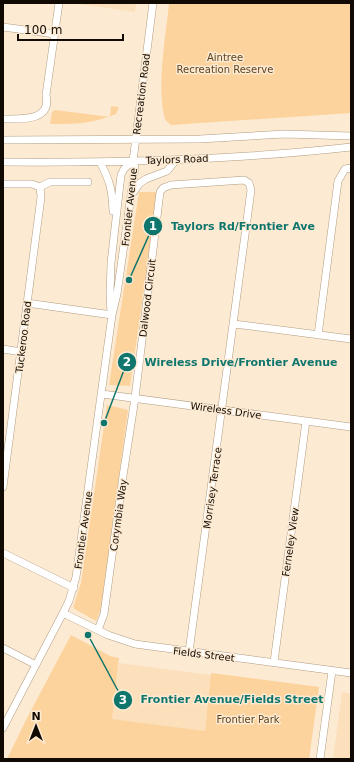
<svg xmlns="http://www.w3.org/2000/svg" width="354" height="762" viewBox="0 0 354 762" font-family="'DejaVu Sans',sans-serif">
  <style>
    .built { fill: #fce0bc }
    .green { fill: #fcd39c }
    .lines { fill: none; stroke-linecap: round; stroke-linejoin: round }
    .minor-casing { stroke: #b19c80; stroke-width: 8 }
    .minor { stroke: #fff; stroke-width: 7 }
    .labels { text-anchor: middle; stroke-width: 3; stroke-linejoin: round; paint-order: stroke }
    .park-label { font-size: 10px; fill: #5d4420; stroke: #fdead3 }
    .street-label { font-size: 10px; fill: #110a03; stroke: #fdead3 }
    .leader { fill: none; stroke: #0f766e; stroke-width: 1.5 }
    .callout-dot { fill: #0f766e; stroke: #fdead3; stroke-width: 1.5 }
    .mark-label { font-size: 12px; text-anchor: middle; font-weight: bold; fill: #fff }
    .callout-label { font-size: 11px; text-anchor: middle; font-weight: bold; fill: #0f766e; stroke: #fdead3; stroke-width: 3; stroke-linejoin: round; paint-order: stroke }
  </style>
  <rect width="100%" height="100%" fill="#fdead3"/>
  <path class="built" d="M 72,3 L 136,3 L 135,12 Z
    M 119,663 L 211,675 L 205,732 L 111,719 Z
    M 342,692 L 351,694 L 351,759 L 333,759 Z"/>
  <path class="green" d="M 169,3 L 351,3 L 351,113 L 171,125 C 169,123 166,121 165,119 C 156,89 166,35 169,3 Z
    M 111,106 L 119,107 L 116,114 C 91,124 76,124 50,124 L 52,112 L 55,110 L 110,117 Z
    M 139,192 L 158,192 L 130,386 L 109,385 Z
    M 107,405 L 128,410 L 101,609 L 96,621 L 73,608 L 81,583 Z
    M 71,635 L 110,656 L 119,658 L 112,719 L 205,731 L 211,673 L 319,687 L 309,759 L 7,759 L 27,718 Z"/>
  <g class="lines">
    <defs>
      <path id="minor" d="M 3,27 L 55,34
        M 3,119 C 20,119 52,122 46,95 L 59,3
        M 3,140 L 200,139 L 285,134 L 351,136
        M 3,162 C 119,163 236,160 351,147
        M 100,162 C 110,181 112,189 113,211
        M 3,184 L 32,184 L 40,187
        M 40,187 L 50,182 L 88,182
        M 132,194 L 140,183 L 146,179 L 167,171 L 176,160
        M 27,303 L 112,315
        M 111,313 L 110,295 L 111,263 L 121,175 L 124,169 L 133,161
        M 234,324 L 351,339
        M 318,335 L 338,181 L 345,169 L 351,168
        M 3,349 L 21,352
        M 102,394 L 351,427
        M 3,487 L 41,197 L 40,187
        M 3,553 L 74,588
        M 63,613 L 108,635 L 135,644 L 351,673
        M 98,630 L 104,614 L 123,476 L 135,398 L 160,192 L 163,188 L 171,185 L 244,180 L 249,183 L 251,190 L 189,652
        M 3,648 L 36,665
        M 274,662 L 306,421
        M 3,728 L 63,613 L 69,601 L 76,577 L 112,315 L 117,294 L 134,174 L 135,168 L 133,161 L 153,3
        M 320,759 L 332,671"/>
    </defs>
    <use href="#minor" class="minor-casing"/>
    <use href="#minor" class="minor"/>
  </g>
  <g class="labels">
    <g class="park-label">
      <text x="225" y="61">Aintree<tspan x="225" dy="12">Recreation Reserve</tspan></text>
      <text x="248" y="723">Frontier Park</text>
    </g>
    <g class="street-label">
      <text transform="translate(141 94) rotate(-83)" y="4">Recreation Road</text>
      <text transform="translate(177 159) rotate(-2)" y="4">Taylors Road</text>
      <text transform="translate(129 207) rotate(-84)" y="4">Frontier Avenue</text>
      <text transform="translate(147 298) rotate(-83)" y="4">Dalwood Circuit</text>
      <text transform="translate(23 337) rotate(-83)" y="4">Tuckeroo Road</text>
      <text transform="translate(226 410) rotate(8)" y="4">Wireless Drive</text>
      <text transform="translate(212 488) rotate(-82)" y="4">Morrisey Terrace</text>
      <text transform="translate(118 515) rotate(-82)" y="4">Corymbia Way</text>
      <text transform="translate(83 530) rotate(-82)" y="4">Frontier Avenue</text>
      <text transform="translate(290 542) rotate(-82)" y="4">Ferneley View</text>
      <text transform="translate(204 654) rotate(7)" y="4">Fields Street</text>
    </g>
  </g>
  <path class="leader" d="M129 280L153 226M104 423L127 362M88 635L123 700"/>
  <g class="callout-dot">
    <circle cx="129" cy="280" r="4"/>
    <circle cx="104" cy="423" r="4"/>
    <circle cx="88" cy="635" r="4"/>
    <circle cx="153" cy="226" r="10"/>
    <circle cx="127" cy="362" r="10"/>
    <circle cx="123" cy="700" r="10"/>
  </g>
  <g class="mark-label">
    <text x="153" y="230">1</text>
    <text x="127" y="366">2</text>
    <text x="123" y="704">3</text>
  </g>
  <g class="callout-label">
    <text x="243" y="230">Taylors Rd/Frontier Ave</text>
    <text x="241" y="366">Wireless Drive/Frontier Avenue</text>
    <text x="232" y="703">Frontier Avenue/Fields Street</text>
  </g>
  <rect width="354" height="762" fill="none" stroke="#110a03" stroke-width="8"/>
  <g transform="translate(36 726)" stroke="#fdead3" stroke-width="3" paint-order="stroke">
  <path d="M0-3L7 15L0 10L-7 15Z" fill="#110a03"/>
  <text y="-6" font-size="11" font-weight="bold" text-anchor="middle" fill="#110a03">N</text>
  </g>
  <path d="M18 34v6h105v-6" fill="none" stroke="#110a03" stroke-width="2"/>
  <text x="24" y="34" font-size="12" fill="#110a03" stroke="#fdead3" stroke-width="3" paint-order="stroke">100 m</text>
</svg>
